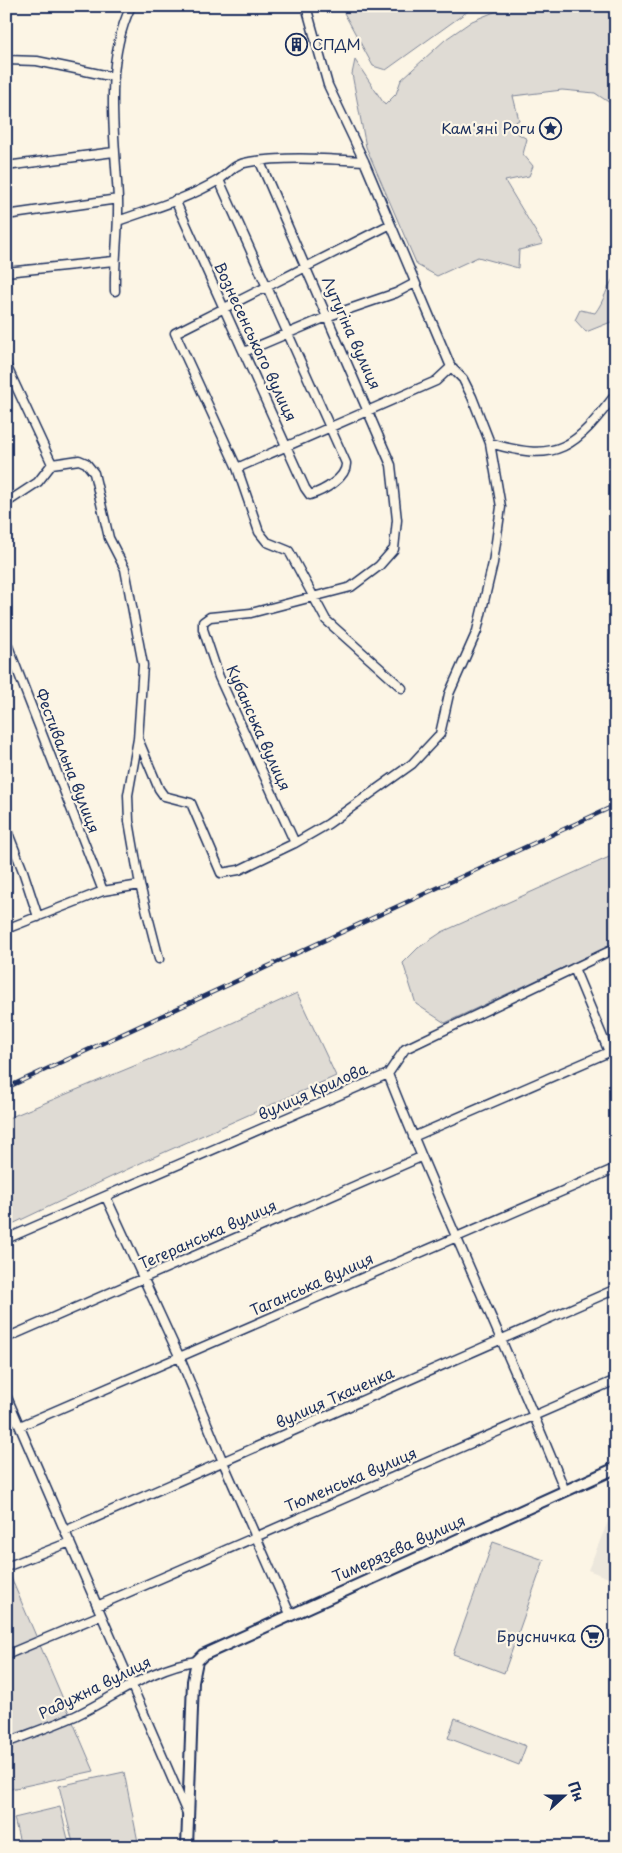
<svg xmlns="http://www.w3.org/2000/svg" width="622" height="1853" viewBox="0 0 622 1853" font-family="'Playpen Sans',sans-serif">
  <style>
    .built { fill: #ece7dc }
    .green { fill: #dfdbd4; stroke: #7d8599 }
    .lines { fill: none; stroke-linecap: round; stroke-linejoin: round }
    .street-casing { stroke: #1b2f5e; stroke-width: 11 }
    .secondary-casing { stroke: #1b2f5e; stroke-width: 14 }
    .street { stroke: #fcf5e5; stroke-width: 8 }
    .secondary { stroke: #fcf5e5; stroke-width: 10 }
    .rail-casing { stroke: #1b2f5e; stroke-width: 4.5 }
    .rail { stroke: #fcf5e5; stroke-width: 2.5; stroke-dasharray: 8; stroke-linecap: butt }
    .labels { text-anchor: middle; stroke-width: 4.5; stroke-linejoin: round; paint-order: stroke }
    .poi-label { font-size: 15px; fill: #1b2f5e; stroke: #fcf5e5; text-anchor: end }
    .street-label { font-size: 15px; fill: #1b2f5e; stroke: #fcf5e5 }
  </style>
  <rect width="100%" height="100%" fill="#fcf5e5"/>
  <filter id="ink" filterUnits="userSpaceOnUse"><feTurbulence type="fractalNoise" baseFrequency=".02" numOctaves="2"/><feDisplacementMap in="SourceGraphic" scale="10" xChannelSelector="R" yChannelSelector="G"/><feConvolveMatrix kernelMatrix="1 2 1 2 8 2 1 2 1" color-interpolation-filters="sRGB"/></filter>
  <g filter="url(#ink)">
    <path class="built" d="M 616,1502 L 616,1581 L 588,1570 Z"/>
    <path class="green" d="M 352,6 L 475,6 L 386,70 L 373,66 L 343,11 Z
      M 509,6 L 616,6 L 616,107 L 595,93 L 562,90 L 513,96 L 519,120 L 507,127 L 527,139 L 523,154 L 533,166 L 529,176 L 505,181 L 543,244 L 519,250 L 518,268 L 478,257 L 437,276 L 417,265 L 366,147 L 352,74 L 355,60 L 385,105 L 396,94 L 401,80 L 446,39 L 472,21 Z
      M 616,275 L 616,320 L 586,332 L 575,320 L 580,310 L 595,313 C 605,300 606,287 616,275 Z
      M 616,854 L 616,943 L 445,1023 L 416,1004 L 403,963 L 418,948 L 442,932 Z
      M 297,993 L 336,1076 L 147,1160 L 6,1227 L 6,1119 L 180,1047 Z
      M 493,1542 L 544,1560 L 504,1673 L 453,1654 Z
      M 6,1566 L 94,1771 L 6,1790 Z
      M 455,1718 L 526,1746 L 519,1765 L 448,1738 Z
      M 124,1772 L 139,1847 L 74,1847 L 59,1786 Z
      M 60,1807 L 70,1847 L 21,1847 L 14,1818 Z"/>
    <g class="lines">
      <defs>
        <path id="street" d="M 6,60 L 37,61 L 114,77
          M 260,162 L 391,465 L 397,520 L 394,549 L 379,566 L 351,587 L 251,613 L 210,617 L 203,622 L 203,629 L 219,677 L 295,843
          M 6,166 L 114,152
          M 175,200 L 305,488 L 310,495 C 323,491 347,478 346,463 L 219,180
          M 6,215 L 118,199
          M 118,221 C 151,209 187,199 217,181 C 229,174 233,164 249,162 C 286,156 326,159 364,161
          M 389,225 L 175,333 L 237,468 L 259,532 L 267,542 L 289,551 L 326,620 L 402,688
          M 6,272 L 114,261
          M 115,291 C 114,260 119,230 118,199 C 115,136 103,65 131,6
          M 244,352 L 329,316 L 396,293 L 415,283
          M 6,365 L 52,464
          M 490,443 C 559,464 575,447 616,394
          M 237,468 L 436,381 L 451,367
          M 6,503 L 38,482 L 52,464 L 79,460 L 86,463 L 94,473 L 109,538 L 125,569 L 143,665 L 138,739 L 128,795 L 129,821 L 140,885 L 159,959
          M 6,641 L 103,891
          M 138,739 L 159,789 L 164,796 L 191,803 L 221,873 L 239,870 L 295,843 L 328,824 L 412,764 L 440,734 L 449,694 L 477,631 L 493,563 L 501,507 L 490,443 L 472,397 L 463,379 L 451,367 L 364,161 L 328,85 L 306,6
          M 6,828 L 23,871 L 38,917
          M 6,929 L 103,891 L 140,885
          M 574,968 L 609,1052
          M 388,1074 C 443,1214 509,1351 565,1491
          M 413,1137 L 616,1049
          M 106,1197 L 180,1358 L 223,1462 L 290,1614
          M 6,1239 L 388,1074 L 405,1049 L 616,948
          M 6,1338 L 421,1157
          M 6,1395 L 187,1813
          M 20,1426 L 616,1168
          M 65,1531 L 616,1289
          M 6,1567 L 70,1542
          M 97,1606 L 616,1380
          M 6,1655 L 101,1615
          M 6,1743 C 29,1734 52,1726 75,1716 C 114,1698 153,1666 197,1661"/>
        <path id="secondary" d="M 187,1847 L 193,1681 L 197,1661 L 203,1655 L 616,1468"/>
      </defs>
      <use href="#street" class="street-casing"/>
      <use href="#secondary" class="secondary-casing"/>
      <use href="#street" class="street"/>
      <use href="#secondary" class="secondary"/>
      <defs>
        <path id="rail" d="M 6,1088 L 616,805"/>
      </defs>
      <use href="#rail" class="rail-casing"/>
      <use href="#rail" class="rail"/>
    </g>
  </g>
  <defs>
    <symbol id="building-ring" viewBox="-11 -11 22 22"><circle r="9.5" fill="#fcf5e5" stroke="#1b2f5e" stroke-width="1.5"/><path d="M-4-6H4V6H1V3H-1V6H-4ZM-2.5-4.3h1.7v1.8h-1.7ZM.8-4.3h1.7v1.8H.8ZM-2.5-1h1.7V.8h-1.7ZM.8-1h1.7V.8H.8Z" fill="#1b2f5e"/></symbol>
    <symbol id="sight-ring" viewBox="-11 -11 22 22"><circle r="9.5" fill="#fcf5e5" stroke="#1b2f5e" stroke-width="1.5"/><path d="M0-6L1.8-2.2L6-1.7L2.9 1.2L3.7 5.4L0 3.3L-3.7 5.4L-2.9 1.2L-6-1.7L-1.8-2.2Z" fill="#1b2f5e"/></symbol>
    <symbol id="supermarket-ring" viewBox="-11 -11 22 22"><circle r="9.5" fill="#fcf5e5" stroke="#1b2f5e" stroke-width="1.5"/><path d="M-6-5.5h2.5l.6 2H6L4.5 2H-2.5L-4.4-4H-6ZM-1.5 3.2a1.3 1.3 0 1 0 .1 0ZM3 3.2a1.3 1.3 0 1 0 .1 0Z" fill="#1b2f5e"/></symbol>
  </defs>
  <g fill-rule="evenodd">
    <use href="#building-ring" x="284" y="32" width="25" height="25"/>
    <use href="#sight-ring" x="538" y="116" width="25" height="25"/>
    <use href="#supermarket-ring" x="580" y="1624" width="25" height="25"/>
  </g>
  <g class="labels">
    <g class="poi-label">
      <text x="312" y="50" text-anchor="start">СПДМ</text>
      <text x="535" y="134">Кам'яні Роги</text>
      <text x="576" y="1642">Брусничка</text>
    </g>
    <g class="street-label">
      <text transform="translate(351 333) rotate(66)" y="5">Лутугіна вулиця</text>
      <text transform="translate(255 342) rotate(65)" y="5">Вознесенського вулиця</text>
      <text transform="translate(258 728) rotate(66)" y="5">Кубанська вулиця</text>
      <text transform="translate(67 761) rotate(69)" y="5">Фестивальна вулиця</text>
      <text transform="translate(313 1092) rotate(-24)" y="5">вулиця Крилова</text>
      <text transform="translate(208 1235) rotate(-24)" y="5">Тегеранська вулиця</text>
      <text transform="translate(312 1285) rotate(-24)" y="5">Таганська вулиця</text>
      <text transform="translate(335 1398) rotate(-24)" y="5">вулиця Ткаченка</text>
      <text transform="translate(351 1480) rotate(-23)" y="5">Тюменська вулиця</text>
      <text transform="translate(399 1549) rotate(-24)" y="5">Тимерязєва вулиця</text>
      <text transform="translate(95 1688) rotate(-26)" y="5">Радужна вулиця</text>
    </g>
  </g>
  <rect width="622" height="1853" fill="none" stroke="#fcf5e5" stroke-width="25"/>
  <rect x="12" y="12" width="597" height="1828" fill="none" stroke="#1b2f5e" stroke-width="2" filter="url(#ink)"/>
  <g transform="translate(564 1796) rotate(69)" stroke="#fcf5e5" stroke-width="4" paint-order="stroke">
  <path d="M0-4L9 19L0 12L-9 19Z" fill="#1b2f5e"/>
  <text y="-8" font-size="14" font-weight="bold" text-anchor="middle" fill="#1b2f5e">Пн</text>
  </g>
</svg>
